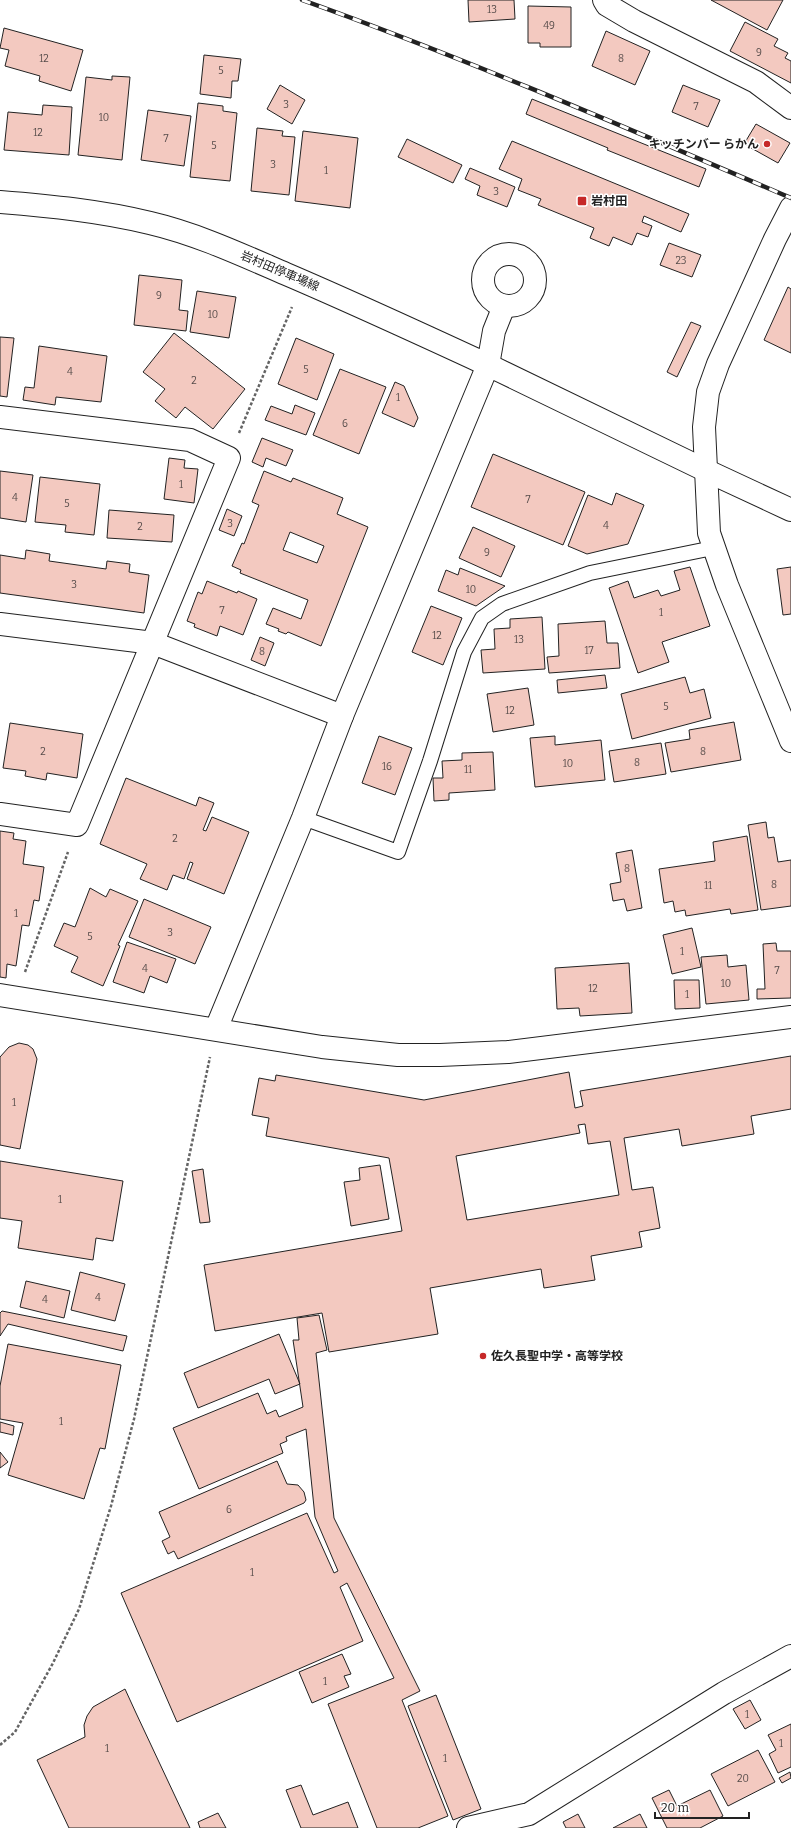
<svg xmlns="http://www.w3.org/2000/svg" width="791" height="1828" viewBox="0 0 791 1828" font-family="Bitter,'Noto Sans JP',serif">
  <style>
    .building { fill: #f3c9c0; stroke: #222; fill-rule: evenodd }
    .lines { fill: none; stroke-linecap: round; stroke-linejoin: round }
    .service-casing { stroke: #222; stroke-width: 16 }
    .minor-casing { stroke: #222; stroke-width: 24 }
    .tertiary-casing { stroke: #222; stroke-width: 24 }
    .secondary-casing { stroke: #222; stroke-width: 24 }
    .path { stroke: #646464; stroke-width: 2.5; stroke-dasharray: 3 2; stroke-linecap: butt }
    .service { stroke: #fff; stroke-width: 14 }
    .minor { stroke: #fff; stroke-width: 22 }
    .tertiary { stroke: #fff; stroke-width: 22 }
    .secondary { stroke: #fff; stroke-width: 22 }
    .rail-casing { stroke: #222; stroke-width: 4.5 }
    .rail { stroke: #fff; stroke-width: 3; stroke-dasharray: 9; stroke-linecap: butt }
    .poi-dot { fill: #c62828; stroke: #fff; stroke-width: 1.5 }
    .labels { text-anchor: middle; stroke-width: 3; stroke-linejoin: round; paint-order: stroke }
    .number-label { font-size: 10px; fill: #564c4a }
    .poi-label { font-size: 12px; font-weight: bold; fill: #222; stroke: #fff; text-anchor: start }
    .street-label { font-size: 12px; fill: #222; stroke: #fff }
  </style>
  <rect width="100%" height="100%" fill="#fff"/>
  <path class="building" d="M 468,0 L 514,0 L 515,19 L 469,22 Z
    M 711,0 L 783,0 L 767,30 Z
    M 528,6 L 571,7 L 571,47 L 540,47 L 540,43 L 528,43 Z
    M 745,22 L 778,39 L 774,46 L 788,53 L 785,58 L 791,61 L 791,83 L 730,51 Z
    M 4,28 L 83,50 L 71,91 L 39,81 L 40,76 L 5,66 L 9,50 L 0,48 Z
    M 606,31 L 650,51 L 635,85 L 592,66 Z
    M 204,55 L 241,59 L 238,81 L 232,81 L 231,98 L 200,94 Z
    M 112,76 L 130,77 L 122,160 L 78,155 L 86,77 L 112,80 Z
    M 280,85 L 305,100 L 292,124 L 267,109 Z
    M 683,85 L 720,100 L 708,127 L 672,112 Z
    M 532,99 L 706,169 L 699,187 L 607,150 L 608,148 L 526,114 Z
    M 198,103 L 223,106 L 223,111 L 237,113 L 230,181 L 190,177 Z
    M 43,105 L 72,107 L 69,155 L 4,150 L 8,112 L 42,115 Z
    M 148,110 L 191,116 L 184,166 L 141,160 Z
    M 756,124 L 790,143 L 778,163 L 744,144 Z
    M 257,128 L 283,131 L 282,136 L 295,137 L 289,195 L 251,191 Z
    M 303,131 L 358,138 L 350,208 L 295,201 Z
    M 407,139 L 462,165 L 453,183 L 398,157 Z
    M 512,141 L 689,214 L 681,232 L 644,216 L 642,222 L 652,226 L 648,237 L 637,233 L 632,245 L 613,237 L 609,246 L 590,238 L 594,228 L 538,205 L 541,199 L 518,190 L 522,179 L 499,169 Z
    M 470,168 L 515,187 L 507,207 L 477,195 L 480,186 L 465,179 Z
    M 669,243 L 701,255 L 692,277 L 660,265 Z
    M 139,275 L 182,280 L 179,310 L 188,311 L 186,331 L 134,325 Z
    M 788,287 L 791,289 L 791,353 L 764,340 Z
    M 197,291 L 236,297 L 229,338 L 190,332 Z
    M 691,322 L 701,326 L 677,377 L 667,372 Z
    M 174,333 L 245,389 L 213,429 L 185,407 L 176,418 L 155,401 L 165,389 L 143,372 Z
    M 0,337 L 14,338 L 7,397 L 0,396 Z
    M 296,338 L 334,354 L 317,400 L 278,384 Z
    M 39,346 L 107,356 L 101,402 L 56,397 L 55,405 L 23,400 L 25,387 L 34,388 Z
    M 340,369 L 386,387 L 359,454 L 313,435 Z
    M 395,382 L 404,386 L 418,418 L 414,427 L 382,413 Z
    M 295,405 L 315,413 L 306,435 L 265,420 L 271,406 L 292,414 Z
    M 262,438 L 293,450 L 286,466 L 266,458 L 263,467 L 252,462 Z
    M 493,454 L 585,492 L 563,545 L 471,507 Z
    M 169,458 L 185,460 L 184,468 L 198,469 L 194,503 L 164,499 Z
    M 0,471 L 33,475 L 26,522 L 0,518 Z
    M 264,471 L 291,482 L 293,478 L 343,498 L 337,514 L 368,527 L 321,646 L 288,632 L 286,634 L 278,631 L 279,629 L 266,624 L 273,608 L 301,619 L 308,600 L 240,573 L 241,570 L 232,566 L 242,543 L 244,544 L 259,505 L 252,502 ZM 290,532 L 324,546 L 317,563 L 283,550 Z
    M 40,477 L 100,484 L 94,535 L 65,532 L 66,525 L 35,522 Z
    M 616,493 L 644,505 L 628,544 L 587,554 L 568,546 L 588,495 L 612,505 Z
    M 227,509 L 242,516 L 234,536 L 219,530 Z
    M 109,510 L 174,515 L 172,542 L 107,538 Z
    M 473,527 L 515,546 L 501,577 L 459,558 Z
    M 26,550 L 50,554 L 49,561 L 106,569 L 107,561 L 130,564 L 129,572 L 149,575 L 144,613 L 0,593 L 0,555 L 25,559 Z
    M 690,567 L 710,626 L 662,642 L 669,662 L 638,673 L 609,588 L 628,581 L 634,598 L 658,590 L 661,596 L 680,590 L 674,571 Z
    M 791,567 L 791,614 L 783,615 L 777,569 Z
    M 460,568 L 505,586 L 476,606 L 438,591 L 446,570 L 458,575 Z
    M 207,581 L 237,593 L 238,591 L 257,599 L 243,635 L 220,626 L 217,636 L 194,627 L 195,624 L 187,621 L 198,592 L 202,594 Z
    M 431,606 L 462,618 L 443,665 L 412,652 Z
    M 542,617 L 545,669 L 483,673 L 481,650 L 495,649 L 494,629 L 510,628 L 510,619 Z
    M 605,621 L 607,643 L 618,643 L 620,668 L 549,673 L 547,657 L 559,656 L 558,624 Z
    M 260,637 L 274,643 L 265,666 L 251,660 Z
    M 605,675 L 607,688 L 558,693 L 557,680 Z
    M 685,677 L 690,693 L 704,689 L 711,718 L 632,739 L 621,694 Z
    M 528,688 L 534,725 L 493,732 L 487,694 Z
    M 734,722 L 741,760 L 671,772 L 665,743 L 690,739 L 689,730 Z
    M 10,723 L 83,734 L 77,778 L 47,773 L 46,780 L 25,776 L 26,771 L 3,768 Z
    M 379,736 L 412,748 L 395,795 L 362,783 Z
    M 555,736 L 555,745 L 601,740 L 605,780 L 535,787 L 530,738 Z
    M 661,743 L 666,774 L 614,782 L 609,751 Z
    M 493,752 L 495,790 L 449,793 L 449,800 L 434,801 L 433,778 L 443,778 L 442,761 L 462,760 L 462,753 Z
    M 126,778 L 196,806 L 199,797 L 214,803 L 203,830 L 206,831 L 212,817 L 249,832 L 224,894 L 187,879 L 193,863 L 190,862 L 184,879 L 173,875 L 167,890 L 140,879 L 147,864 L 100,844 Z
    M 766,822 L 768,838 L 774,837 L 778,862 L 791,860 L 791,906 L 761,910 L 748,825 Z
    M 0,831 L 14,833 L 13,839 L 26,841 L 23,864 L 44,867 L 39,901 L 34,900 L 29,926 L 22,925 L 16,966 L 7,964 L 6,978 L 0,977 Z
    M 747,836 L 758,910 L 731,914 L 730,909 L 686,916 L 685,910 L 675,912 L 673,901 L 664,903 L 659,869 L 715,861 L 713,842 Z
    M 632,850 L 642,908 L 627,911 L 624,899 L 613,901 L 610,884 L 621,882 L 616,853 Z
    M 90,888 L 106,897 L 110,889 L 138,901 L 118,945 L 120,946 L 103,986 L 71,972 L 78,957 L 54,946 L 64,923 L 75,927 Z
    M 144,899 L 211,927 L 195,964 L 129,937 Z
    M 692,928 L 701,967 L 672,974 L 663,935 Z
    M 127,942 L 176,959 L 167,983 L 150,976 L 144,993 L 113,982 Z
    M 776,943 L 777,951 L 791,951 L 791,998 L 757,999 L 757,989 L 765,989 L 763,944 Z
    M 727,955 L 728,967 L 746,965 L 749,1000 L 706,1004 L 701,957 Z
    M 629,963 L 632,1013 L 580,1016 L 579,1008 L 557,1009 L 555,968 Z
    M 674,980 L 699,980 L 700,1008 L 675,1009 Z
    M 19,1043 L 28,1045 L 33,1049 L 37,1059 L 20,1149 L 0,1145 L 0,1057 L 9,1047 Z
    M 791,1056 L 791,1109 L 751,1116 L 754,1134 L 682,1146 L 679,1129 L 624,1138 L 632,1190 L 653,1187 L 660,1228 L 639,1232 L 642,1247 L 591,1256 L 595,1280 L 544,1288 L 541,1269 L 430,1288 L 438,1334 L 329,1352 L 322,1313 L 215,1331 L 204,1265 L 402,1231 L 389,1158 L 266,1136 L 269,1118 L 252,1115 L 259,1078 L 275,1081 L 276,1075 L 424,1100 L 569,1072 L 575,1108 L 583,1106 L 580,1091 ZM 585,1124 L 588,1144 L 610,1141 L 619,1195 L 467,1220 L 456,1156 L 580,1133 L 578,1125 Z
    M 0,1161 L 123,1181 L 113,1241 L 96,1238 L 93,1260 L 18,1248 L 22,1221 L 0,1218 Z
    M 380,1165 L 389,1219 L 351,1226 L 344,1182 L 360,1180 L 359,1168 Z
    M 203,1169 L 210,1222 L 200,1223 L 192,1171 Z
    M 80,1272 L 125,1284 L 115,1321 L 71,1310 Z
    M 26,1281 L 70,1291 L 64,1318 L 20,1307 Z
    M 2,1311 L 127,1336 L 123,1351 L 8,1324 L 0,1336 L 0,1313 Z
    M 319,1315 L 327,1350 L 316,1353 L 334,1518 L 420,1691 L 402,1700 L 448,1816 L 418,1828 L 377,1828 L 328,1704 L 394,1678 L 347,1583 L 340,1587 L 363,1641 L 177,1722 L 121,1593 L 307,1513 L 334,1573 L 338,1571 L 315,1517 L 306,1429 L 286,1437 L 287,1441 L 280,1444 L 283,1453 L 199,1489 L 173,1428 L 258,1393 L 267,1414 L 276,1410 L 279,1417 L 303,1407 L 293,1340 L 299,1340 L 297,1318 Z
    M 279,1334 L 300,1384 L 275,1394 L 269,1379 L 198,1408 L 184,1373 Z
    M 8,1344 L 121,1365 L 105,1449 L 100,1448 L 84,1499 L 8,1475 L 23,1423 L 0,1419 L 0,1386 Z
    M 0,1422 L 14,1426 L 13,1435 L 0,1432 Z
    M 0,1452 L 8,1462 L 0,1468 Z
    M 277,1461 L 287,1484 L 298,1485 L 304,1492 L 306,1500 L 304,1503 L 178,1559 L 174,1551 L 168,1554 L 162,1541 L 170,1537 L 159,1512 Z
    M 342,1654 L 351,1674 L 344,1676 L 349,1687 L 312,1703 L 299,1672 Z
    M 125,1689 L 136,1713 L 190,1828 L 69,1828 L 37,1760 L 85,1737 L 84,1725 L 87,1716 L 93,1707 Z
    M 436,1695 L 481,1809 L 453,1820 L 408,1706 Z
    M 750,1700 L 761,1720 L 745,1729 L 733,1709 Z
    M 791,1724 L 791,1767 L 778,1773 L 769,1754 L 776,1750 L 768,1735 Z
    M 758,1750 L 775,1782 L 728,1806 L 711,1774 Z
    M 790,1772 L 791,1778 L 782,1783 L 779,1778 Z
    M 301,1785 L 313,1815 L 348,1802 L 358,1828 L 301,1828 L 286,1790 Z
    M 669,1790 L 677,1806 L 710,1790 L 723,1816 L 700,1828 L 667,1828 L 652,1798 Z
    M 218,1813 L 226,1828 L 200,1828 L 198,1822 Z
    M 578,1814 L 585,1828 L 566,1828 L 563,1822 Z
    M 640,1814 L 647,1828 L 613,1828 Z"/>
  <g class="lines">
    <defs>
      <path id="service" d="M 303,818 L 398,852 L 430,761 L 464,652 L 482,618 L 502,604 L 590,573 L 713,548"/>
      <path id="minor" d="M 604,0 L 607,5 L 634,21 L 756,82 L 791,108
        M 791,208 L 775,239 L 718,364 L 708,392 L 704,427 L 709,533 L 727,585 L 791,741
        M 0,417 L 190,440 L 229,458 L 77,825 L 0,814
        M 0,624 L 153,643 L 342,716
        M 0,995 L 322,1047 L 398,1055 L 440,1055 L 508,1052 L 791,1017
        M 468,1828 L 529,1814 L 724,1693 L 791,1656"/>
      <path id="tertiary" d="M483 280a26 26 0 1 1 52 0a26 26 0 1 1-52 0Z
        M 216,1029 L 303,818 L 342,716 L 488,365 L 705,470 L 791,510"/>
      <path id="secondary" d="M 0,202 C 50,206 101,211 150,223 C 197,234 242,255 286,274 C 354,303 421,334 488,365 L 494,331 L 504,306"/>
    </defs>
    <use href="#service" class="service-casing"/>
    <use href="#minor" class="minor-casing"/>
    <use href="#tertiary" class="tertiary-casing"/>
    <use href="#secondary" class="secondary-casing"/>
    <path class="path" d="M 239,433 L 292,307
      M 25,972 L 68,852
      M 0,1745 L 15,1732 L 53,1663 L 79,1609 L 111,1506 L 134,1419 L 210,1057"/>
    <use href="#service" class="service"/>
    <use href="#minor" class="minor"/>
    <use href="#tertiary" class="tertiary"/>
    <use href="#secondary" class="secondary"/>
    <defs>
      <path id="rail" d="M 302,0 C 467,59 629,129 791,198"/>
    </defs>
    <use href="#rail" class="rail-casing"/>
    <use href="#rail" class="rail"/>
  </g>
  <g class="poi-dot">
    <circle cx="767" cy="144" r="4"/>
    <rect x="577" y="196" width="10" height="10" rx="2"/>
    <circle cx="483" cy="1356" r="4"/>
  </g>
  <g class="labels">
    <g class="number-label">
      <text x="492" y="13">13</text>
      <text x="549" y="29">49</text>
      <text x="759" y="56">9</text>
      <text x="44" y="62">12</text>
      <text x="621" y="62">8</text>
      <text x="221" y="74">5</text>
      <text x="286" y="108">3</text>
      <text x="696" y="110">7</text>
      <text x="104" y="121">10</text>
      <text x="38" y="136">12</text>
      <text x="166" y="142">7</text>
      <text x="214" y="149">5</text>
      <text x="273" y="168">3</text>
      <text x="326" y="174">1</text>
      <text x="496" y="195">3</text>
      <text x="681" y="264">23</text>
      <text x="159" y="299">9</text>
      <text x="213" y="318">10</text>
      <text x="306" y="373">5</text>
      <text x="70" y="375">4</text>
      <text x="194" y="384">2</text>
      <text x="398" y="401">1</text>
      <text x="345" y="427">6</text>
      <text x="181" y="488">1</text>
      <text x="15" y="501">4</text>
      <text x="528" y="503">7</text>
      <text x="67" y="507">5</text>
      <text x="230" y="527">3</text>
      <text x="606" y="529">4</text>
      <text x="140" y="530">2</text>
      <text x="487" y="556">9</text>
      <text x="74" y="588">3</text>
      <text x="471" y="593">10</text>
      <text x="222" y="614">7</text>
      <text x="661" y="616">1</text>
      <text x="437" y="639">12</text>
      <text x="519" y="643">13</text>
      <text x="589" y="654">17</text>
      <text x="262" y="655">8</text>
      <text x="666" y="710">5</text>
      <text x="510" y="714">12</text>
      <text x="43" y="755">2</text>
      <text x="703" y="755">8</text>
      <text x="637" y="766">8</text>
      <text x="568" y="767">10</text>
      <text x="387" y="770">16</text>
      <text x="468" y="773">11</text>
      <text x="175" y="842">2</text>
      <text x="627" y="872">8</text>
      <text x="774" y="888">8</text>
      <text x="708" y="889">11</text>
      <text x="16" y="917">1</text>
      <text x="170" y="936">3</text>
      <text x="90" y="940">5</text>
      <text x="682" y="955">1</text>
      <text x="145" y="972">4</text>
      <text x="777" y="974">7</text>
      <text x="726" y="987">10</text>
      <text x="593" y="992">12</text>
      <text x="687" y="998">1</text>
      <text x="14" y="1106">1</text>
      <text x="60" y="1203">1</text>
      <text x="98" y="1301">4</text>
      <text x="45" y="1303">4</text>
      <text x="61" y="1425">1</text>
      <text x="229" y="1513">6</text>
      <text x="252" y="1576">1</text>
      <text x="325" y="1685">1</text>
      <text x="747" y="1718">1</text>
      <text x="781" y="1747">1</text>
      <text x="107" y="1752">1</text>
      <text x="445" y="1762">1</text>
      <text x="743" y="1782">20</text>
    </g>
    <g class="poi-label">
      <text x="759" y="148" text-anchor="end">キッチンバー らかん</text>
      <text x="591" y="205">岩村田</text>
      <text x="491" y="1360">佐久長聖中学・高等学校</text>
    </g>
    <g class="street-label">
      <text transform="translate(280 271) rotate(23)" y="4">岩村田停車場線</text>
    </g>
  </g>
  <path d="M655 1812v6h94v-6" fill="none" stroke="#222222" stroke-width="2"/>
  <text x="661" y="1812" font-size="12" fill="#222222" stroke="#ffffff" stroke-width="3" paint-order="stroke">20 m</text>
</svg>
